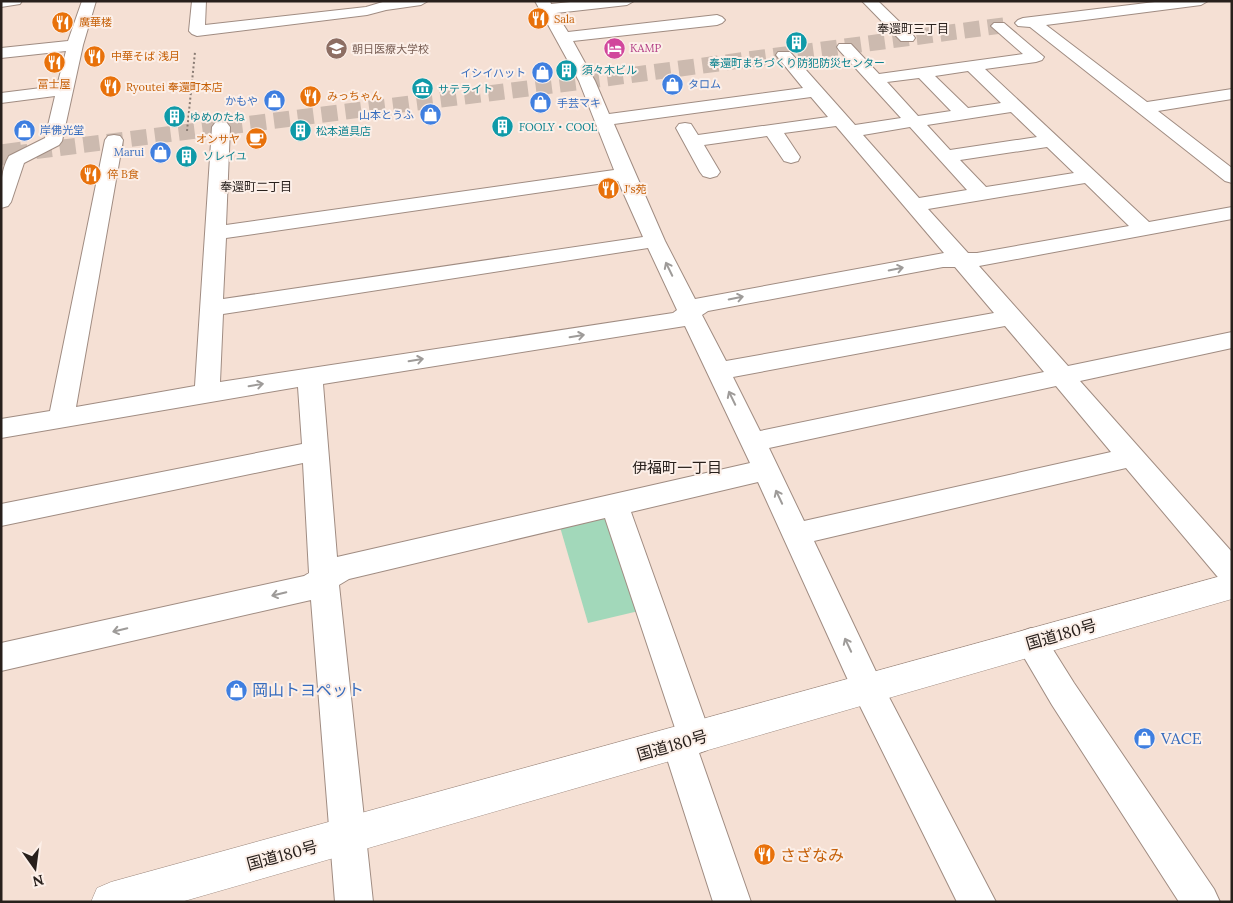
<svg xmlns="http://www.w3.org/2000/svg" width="1233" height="903" viewBox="0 0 1233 903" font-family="Lora,'Noto Sans JP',serif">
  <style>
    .green { fill: #a2d8ba }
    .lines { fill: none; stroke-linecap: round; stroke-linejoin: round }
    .street-tunnel-far1 { stroke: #ccbaaf; stroke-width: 16; stroke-dasharray: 16 8; stroke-linecap: butt }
    .street-tunnel { stroke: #ccbaaf; stroke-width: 21; stroke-dasharray: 21 11; stroke-linecap: butt }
    .street-casing { stroke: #a08c82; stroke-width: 2 }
    .highway-casing { stroke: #a08c82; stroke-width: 1 }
    .path { stroke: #8a7c74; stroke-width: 2; stroke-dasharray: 2 2.5; stroke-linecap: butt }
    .street { fill: #fff; fill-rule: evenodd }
    .highway { fill: #fff; fill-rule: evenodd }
    .oneway { stroke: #9e9b99 }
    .labels { text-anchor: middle; stroke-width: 4; stroke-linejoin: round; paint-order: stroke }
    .far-food-label { font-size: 11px; fill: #c56008; stroke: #fcefe8; text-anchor: start }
    .far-hotel-label { font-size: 11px; fill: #b23c85; stroke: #fcefe8; text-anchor: start }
    .far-education-label { font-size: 11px; fill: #785e54; stroke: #fcefe8; text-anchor: start }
    .far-culture-label { font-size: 11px; fill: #0d838f; stroke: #fcefe8; text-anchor: start }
    .far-shop-label { font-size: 11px; fill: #366cbe; stroke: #fcefe8; text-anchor: end }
    .far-neighbourhood-label { font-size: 12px; fill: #28201c; stroke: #fcefe8 }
    .neighbourhood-label { font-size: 15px; fill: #28201c; stroke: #fcefe8 }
    .near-street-label { font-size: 16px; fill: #28201c; stroke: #fcefe8 }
    .near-shop-label { font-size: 16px; fill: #366cbe; stroke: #fcefe8; text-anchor: start }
    .near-food-label { font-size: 16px; fill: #c56008; stroke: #fcefe8; text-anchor: start }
  </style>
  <rect width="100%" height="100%" fill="#f5e0d4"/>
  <path class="green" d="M 610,516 L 643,610 L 588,623 L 560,527 Z"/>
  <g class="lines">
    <path class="street-tunnel-far1" d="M 12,154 L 587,81 L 1006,25"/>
    <path class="street-tunnel" d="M 1,155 L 22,152"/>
    <defs>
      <path id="street" d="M 1,1 L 22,1 L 20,4 L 1,7 Z
        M 82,1 L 96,1 L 83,45 L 62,141 L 59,145 L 24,163 L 11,202 L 8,206 L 1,208 C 1,190 0,171 9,156 L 45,138 L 55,96 L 1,103 L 1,93 L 57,86 L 66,51 L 1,58 L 1,48 L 68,41 Z
        M 192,1 L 206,1 L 205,25 L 366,7 L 386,1 L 428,1 L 421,5 L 386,10 L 367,15 L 197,36 L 192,34 L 189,31 Z
        M 535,1 L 550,1 L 551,4 L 580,1 L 634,1 L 627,5 L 556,13 L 568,32 L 717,15 L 722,17 L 725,20 L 722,23 L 717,25 L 573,41 L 595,81 L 609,114 L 803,88 L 776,55 L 778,52 L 790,52 L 855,125 L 901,118 L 839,50 L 837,47 L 839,44 L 851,44 L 879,74 L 1023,54 L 991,26 L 994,23 L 1004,23 L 1044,57 L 1042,60 L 1036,62 L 985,69 L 1149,222 L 1232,207 L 1232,219 L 979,266 L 1068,366 L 1232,332 L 1232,348 L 1080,381 L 1232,552 L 1232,585 L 1222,582 L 1126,468 L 814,541 L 879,678 L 996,902 L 957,902 L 857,700 L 758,482 L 631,512 L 712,739 L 707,750 L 699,753 L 751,902 L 713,902 L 662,743 L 667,731 L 675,728 L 605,518 L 349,579 L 339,585 L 373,902 L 335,902 L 311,600 L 1,671 L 1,643 L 304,576 L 309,573 L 303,463 L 1,526 L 1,504 L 302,444 L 298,387 L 1,438 L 1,419 L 50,411 L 105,140 L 108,136 L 114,135 L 120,136 L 123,140 L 76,407 L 195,386 L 212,127 L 215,123 L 221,122 L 227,123 L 230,127 L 226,225 L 614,170 L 579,81 ZM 968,71 L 1001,103 L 968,108 L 935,76 ZM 919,78 L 951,111 L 918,116 L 887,82 ZM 811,97 L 828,117 L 698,135 L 691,124 L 685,123 L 679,124 L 676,128 L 700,172 L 703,176 L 710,178 L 717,176 L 720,172 L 704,145 L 767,136 L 784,161 L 791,163 L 798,161 L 800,157 L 784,133 L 836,126 L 944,253 L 695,299 L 665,241 L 614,124 ZM 1011,112 L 1037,137 L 950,150 L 927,125 ZM 910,127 L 967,190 L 919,198 L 863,135 ZM 1047,147 L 1074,173 L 986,187 L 960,160 ZM 618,181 L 643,237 L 223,299 L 226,238 ZM 1085,183 L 1129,226 L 977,253 L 968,253 L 928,209 ZM 648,248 L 677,310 L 673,313 L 220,382 L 223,314 ZM 943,267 L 955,267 L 994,313 L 726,361 L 702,315 L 708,311 ZM 685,326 L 750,463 L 337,557 L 323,384 ZM 1005,326 L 1044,372 L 760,431 L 733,377 ZM 1056,386 L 1111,452 L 804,521 L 769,448 Z
        M 862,1 L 878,1 L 913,35 L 915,38 L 913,41 L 901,41 Z
        M 1163,1 L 1208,1 L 1201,5 L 1046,25 L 1147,102 L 1232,89 L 1232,99 L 1158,111 L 1232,168 L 1232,183 L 1225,181 L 1030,27 L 1018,26 L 1015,23 L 1018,20 L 1023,18 Z
        M 1031,628 L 1042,632 L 1074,683 L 1214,889 L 1220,902 L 1179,902 L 1052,705 L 1015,642 L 1020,632 Z"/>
      <path id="highway" d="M 1232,573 L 1232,599 L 181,902 L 91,902 L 97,888 L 111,882 Z"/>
    </defs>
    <use href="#street" class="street-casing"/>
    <use href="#highway" class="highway-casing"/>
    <path class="path" d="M 187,131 L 195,52"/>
    <use href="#street" class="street"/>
    <use href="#highway" class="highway"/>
  </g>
  <defs><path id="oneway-shaft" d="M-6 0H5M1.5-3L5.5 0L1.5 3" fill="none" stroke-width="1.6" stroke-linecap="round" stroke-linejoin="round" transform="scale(1.25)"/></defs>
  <g class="oneway">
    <use href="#oneway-shaft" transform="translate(669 269) rotate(-116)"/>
    <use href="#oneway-shaft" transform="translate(896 269) rotate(-11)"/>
    <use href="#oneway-shaft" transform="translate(736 298) rotate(-11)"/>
    <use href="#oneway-shaft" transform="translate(577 336) rotate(-9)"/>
    <use href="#oneway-shaft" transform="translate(416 360) rotate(-9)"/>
    <use href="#oneway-shaft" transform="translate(256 385) rotate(-9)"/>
    <use href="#oneway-shaft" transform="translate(732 398) rotate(-116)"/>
    <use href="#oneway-shaft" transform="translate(779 497) rotate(-115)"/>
    <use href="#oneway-shaft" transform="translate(279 594) rotate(167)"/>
    <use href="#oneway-shaft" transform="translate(120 630) rotate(167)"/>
    <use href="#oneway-shaft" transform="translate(848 645) rotate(-115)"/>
  </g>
  <defs>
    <symbol id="restaurant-disc" viewBox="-11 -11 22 22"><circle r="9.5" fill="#e8710a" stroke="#fcefe8"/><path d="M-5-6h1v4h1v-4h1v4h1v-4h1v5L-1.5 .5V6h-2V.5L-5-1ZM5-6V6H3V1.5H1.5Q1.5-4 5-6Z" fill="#fff"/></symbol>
    <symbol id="building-disc" viewBox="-11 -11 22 22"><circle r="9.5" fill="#0f9aa8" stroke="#fcefe8"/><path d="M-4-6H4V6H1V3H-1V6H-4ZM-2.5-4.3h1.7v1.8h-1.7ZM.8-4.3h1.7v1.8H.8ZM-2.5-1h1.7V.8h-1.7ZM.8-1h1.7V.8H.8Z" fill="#fff"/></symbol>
    <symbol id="hotel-disc" viewBox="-11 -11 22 22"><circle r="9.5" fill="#d1479c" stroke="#fcefe8"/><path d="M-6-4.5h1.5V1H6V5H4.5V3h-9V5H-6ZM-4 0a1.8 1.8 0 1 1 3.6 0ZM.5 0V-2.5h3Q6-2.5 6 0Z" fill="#fff"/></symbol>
    <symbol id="school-disc" viewBox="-11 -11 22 22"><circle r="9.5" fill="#8d6e63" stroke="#fcefe8"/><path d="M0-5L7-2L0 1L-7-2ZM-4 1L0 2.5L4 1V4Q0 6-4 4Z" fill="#fff"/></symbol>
    <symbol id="shop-disc" viewBox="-11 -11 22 22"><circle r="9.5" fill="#3f7fe0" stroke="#fcefe8"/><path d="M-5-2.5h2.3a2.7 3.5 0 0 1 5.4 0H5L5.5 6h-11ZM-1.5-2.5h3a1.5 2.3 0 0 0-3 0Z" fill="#fff"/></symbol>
    <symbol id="museum-disc" viewBox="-11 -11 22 22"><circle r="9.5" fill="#0f9aa8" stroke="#fcefe8"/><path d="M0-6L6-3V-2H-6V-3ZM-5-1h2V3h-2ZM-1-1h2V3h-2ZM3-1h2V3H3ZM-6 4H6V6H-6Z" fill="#fff"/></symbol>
    <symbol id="cafe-disc" viewBox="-11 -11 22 22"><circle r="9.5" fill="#e8710a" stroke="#fcefe8"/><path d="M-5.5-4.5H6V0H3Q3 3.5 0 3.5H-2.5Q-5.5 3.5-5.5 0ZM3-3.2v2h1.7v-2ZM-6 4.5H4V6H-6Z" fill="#fff"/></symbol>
  </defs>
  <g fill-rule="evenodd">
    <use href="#restaurant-disc" x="526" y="6" width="25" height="25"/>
    <use href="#restaurant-disc" x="50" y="10" width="25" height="25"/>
    <use href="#building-disc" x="784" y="30" width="25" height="25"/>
    <use href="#hotel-disc" x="602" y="36" width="25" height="25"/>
    <use href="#school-disc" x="324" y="36" width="25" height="25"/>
    <use href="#restaurant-disc" x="82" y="44" width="25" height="25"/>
    <use href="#restaurant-disc" x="42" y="50" width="25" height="25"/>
    <use href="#building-disc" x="554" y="58" width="25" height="25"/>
    <use href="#shop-disc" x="530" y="60" width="25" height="25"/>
    <use href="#shop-disc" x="660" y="72" width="25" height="25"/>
    <use href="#restaurant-disc" x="98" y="74" width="25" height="25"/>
    <use href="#museum-disc" x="410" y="76" width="25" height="25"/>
    <use href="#restaurant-disc" x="298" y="84" width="25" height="25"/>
    <use href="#shop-disc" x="262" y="88" width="25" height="25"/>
    <use href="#shop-disc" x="528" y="90" width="25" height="25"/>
    <use href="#shop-disc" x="418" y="102" width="25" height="25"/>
    <use href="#building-disc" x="162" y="104" width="25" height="25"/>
    <use href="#building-disc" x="490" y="114" width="25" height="25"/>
    <use href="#shop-disc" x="12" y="118" width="25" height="25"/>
    <use href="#building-disc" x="288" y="118" width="25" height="25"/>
    <use href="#cafe-disc" x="244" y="126" width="25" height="25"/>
    <use href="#shop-disc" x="148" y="140" width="25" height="25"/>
    <use href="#building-disc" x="174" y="144" width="25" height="25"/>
    <use href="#restaurant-disc" x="78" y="162" width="25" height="25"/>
    <use href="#restaurant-disc" x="596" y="176" width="25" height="25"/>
    <use href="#shop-disc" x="224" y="678" width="25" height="25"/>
    <use href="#shop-disc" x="1132" y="726" width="25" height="25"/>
    <use href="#restaurant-disc" x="752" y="842" width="25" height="25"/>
  </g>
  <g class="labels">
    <g class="far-food-label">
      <text x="554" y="23">Sala</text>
      <text x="79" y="26">廣華楼</text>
      <text x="111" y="60">中華そば 浅月</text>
      <text x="54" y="88" text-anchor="middle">冨士屋</text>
      <text x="126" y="91">Ryoutei 奉還町本店</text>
      <text x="327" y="100">みっちゃん</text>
      <text x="240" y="143" text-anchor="end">オンサヤ</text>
      <text x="107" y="178">倅 B食</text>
      <text x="624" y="193">J's苑</text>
    </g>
    <g class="far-hotel-label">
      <text x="630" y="52">KAMP</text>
    </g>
    <g class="far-education-label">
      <text x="352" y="53">朝日医療大学校</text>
    </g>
    <g class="far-culture-label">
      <text x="797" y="67" text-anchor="middle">奉還町まちづくり防犯防災センター</text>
      <text x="582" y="74">須々木ビル</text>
      <text x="438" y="93">サテライト</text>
      <text x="190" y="121">ゆめのたね</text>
      <text x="519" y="131">FOOLY・COOL</text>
      <text x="316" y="135">松本道具店</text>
      <text x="203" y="160">ソレイユ</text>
    </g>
    <g class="far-shop-label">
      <text x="526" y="77">イシイハット</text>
      <text x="688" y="88" text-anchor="start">タロム</text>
      <text x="258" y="105">かもや</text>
      <text x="557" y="107" text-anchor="start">手芸マキ</text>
      <text x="414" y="119">山本とうふ</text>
      <text x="40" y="134" text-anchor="start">岸佛光堂</text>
      <text x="144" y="156">Marui</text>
    </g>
    <g class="far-neighbourhood-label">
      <text x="913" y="33">奉還町三丁目</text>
      <text x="256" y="191">奉還町二丁目</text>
    </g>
    <g class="neighbourhood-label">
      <text x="677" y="473">伊福町一丁目</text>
    </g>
    <g class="near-street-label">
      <text transform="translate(1061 634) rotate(-16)" y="6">国道180号</text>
      <text transform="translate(672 745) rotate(-16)" y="6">国道180号</text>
      <text transform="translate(282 855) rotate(-15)" y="6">国道180号</text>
    </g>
    <g class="near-shop-label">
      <text x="252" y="696">岡山トヨペット</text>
      <text x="1161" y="744">VACE</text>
    </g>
    <g class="near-food-label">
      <text x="780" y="861">さざなみ</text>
    </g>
  </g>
  <rect width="1233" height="903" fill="none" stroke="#28201c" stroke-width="5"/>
  <g transform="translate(35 868) rotate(166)" stroke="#fcefe8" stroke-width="4" paint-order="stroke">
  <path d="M0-4L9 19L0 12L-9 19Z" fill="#28201c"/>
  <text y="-8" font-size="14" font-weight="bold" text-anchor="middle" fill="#28201c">N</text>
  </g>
</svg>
